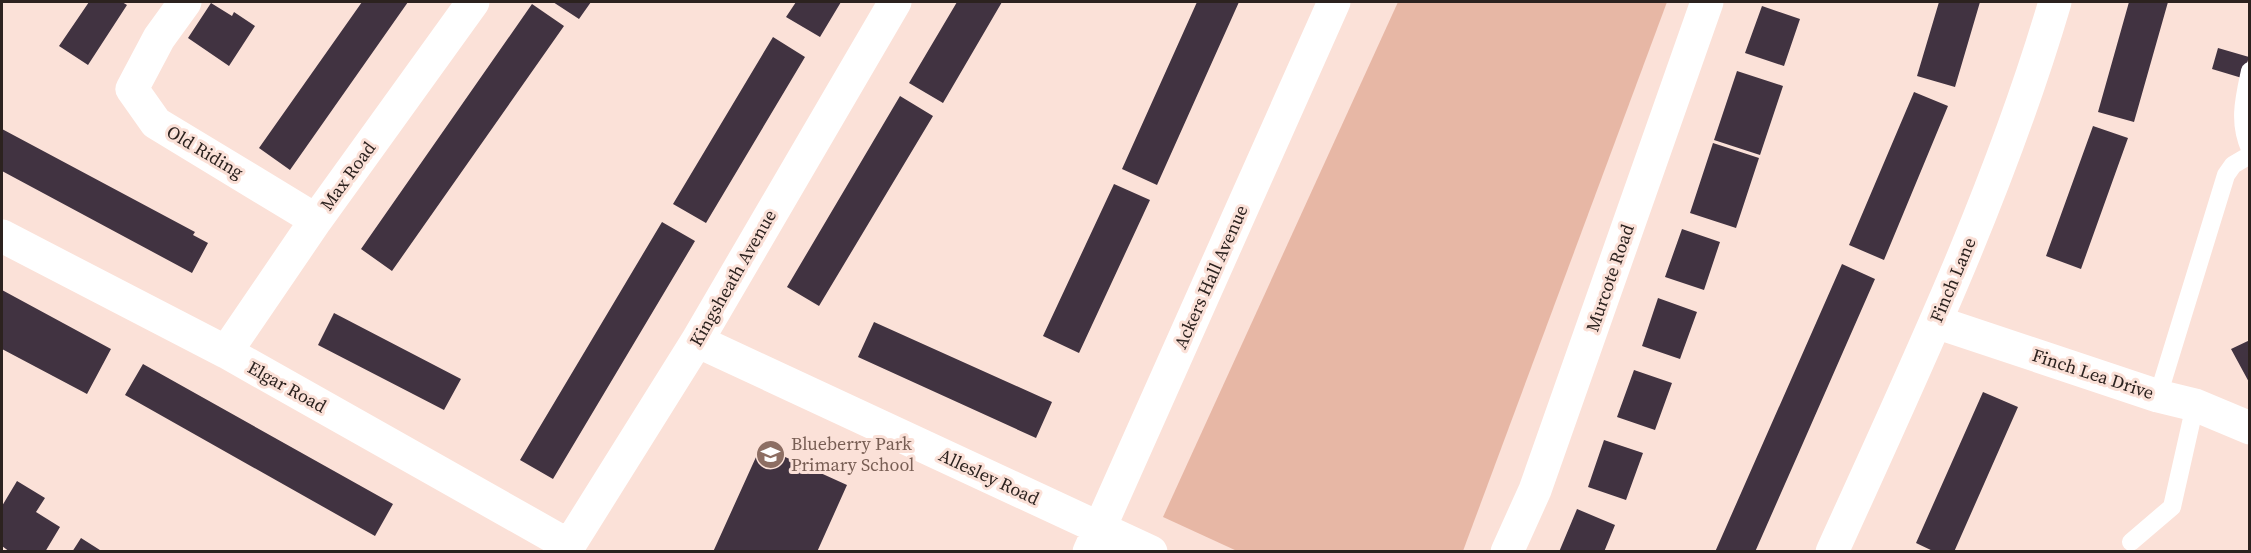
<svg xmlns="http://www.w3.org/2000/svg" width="2251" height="553" viewBox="0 0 2251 553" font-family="'Source Serif 4',serif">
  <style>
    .green { fill: #e7b7a5 }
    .building { fill: #413341 }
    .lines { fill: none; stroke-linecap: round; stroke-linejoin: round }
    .service { stroke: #fff; stroke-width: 18 }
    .minor { stroke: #fff; stroke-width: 33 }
    .tertiary { stroke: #fff; stroke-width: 33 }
    .labels { text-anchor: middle; stroke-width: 6; stroke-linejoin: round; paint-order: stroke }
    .street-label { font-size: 18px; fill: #2c221f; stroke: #fbe1d8 }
    .education-label { font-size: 18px; fill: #785e54; stroke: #fbe1d8; text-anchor: start }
  </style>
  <rect width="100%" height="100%" fill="#fbe1d8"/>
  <path class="green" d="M 1398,2 L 1667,2 L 1463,551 L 1237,551 L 1163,517 Z"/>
  <path class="building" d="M 89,2 L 122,2 L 127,5 L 88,65 L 59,46 Z
    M 362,2 L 408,2 L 290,170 L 259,148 Z
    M 553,2 L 591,2 L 579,19 Z
    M 796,2 L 841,2 L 820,37 L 786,17 Z
    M 957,2 L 1002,2 L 943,103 L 909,83 Z
    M 1197,2 L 1239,2 L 1157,185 L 1122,169 Z
    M 1939,2 L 1980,2 L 1955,87 L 1917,76 Z
    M 2129,2 L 2168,2 L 2134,122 L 2098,112 Z
    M 211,3 L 232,16 L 234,12 L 255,26 L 229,66 L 188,38 Z
    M 532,4 L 564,26 L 392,271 L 361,249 Z
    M 1762,6 L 1800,19 L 1784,66 L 1745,53 Z
    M 773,37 L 805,57 L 706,223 L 673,204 Z
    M 2218,48 L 2249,57 L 2242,78 L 2212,69 Z
    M 1737,71 L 1783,86 L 1760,155 L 1714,140 Z
    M 1914,92 L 1948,106 L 1884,260 L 1849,245 Z
    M 900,96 L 933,116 L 819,306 L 787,287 Z
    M 2093,126 L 2128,138 L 2081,269 L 2046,256 Z
    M 2,129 L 195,232 L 193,235 L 208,243 L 192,273 L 2,171 Z
    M 1713,143 L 1759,158 L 1736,228 L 1690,213 Z
    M 1114,184 L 1150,200 L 1079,353 L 1043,336 Z
    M 662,222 L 695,241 L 553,479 L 520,460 Z
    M 1682,229 L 1720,242 L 1704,290 L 1665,277 Z
    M 1842,264 L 1875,279 L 1796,459 L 1755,552 L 1715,552 Z
    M 2,290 L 111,349 L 87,394 L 2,349 Z
    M 1658,298 L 1697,312 L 1680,359 L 1642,346 Z
    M 334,313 L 461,379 L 444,410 L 318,345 Z
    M 874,322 L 1052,402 L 1036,438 L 858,357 Z
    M 2250,340 L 2250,384 L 2231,349 Z
    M 143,364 L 393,504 L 375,536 L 125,395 Z
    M 1634,370 L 1672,383 L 1655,430 L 1617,417 Z
    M 1983,392 L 2018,407 L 1954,552 L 1935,552 L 1916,543 Z
    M 1604,440 L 1643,453 L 1626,500 L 1588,487 Z
    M 761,446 L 847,485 L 817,552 L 713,552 Z
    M 17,481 L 45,498 L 36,512 L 60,527 L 45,552 L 10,552 L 2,546 L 2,506 Z
    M 1577,509 L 1615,525 L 1604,552 L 1559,552 Z
    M 81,538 L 103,552 L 72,552 Z"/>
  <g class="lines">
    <path class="service" d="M 2250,71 C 2244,99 2238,122 2250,149
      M 2158,396 L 2226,175 L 2233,165 L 2250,155
      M 2131,542 L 2172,507 L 2195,405"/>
    <path class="minor" d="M 185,2 L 159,38 L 132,89 L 156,123 L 316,220
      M 2,236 L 226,352 L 568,545
      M 1936,322 L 2158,396 L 2195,405 L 2250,428
      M 697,341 L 1151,552
      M 226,352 L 316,220 L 473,2
      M 565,552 L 697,341 L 895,2
      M 1089,552 L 1334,2
      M 1507,552 L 1535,490 L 1707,2"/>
    <path class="tertiary" d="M 1832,552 C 1914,371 1999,192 2055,2"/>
  </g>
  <defs>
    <symbol id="school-disc" viewBox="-11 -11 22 22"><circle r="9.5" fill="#8d6e63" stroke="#fbe1d8"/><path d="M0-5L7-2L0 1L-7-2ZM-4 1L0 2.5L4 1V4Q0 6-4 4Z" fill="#fff"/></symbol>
  </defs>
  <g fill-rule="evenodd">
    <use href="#school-disc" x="754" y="438" width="33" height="33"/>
  </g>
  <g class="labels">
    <g class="street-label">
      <text transform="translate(205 152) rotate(31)" y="6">Old Riding</text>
      <text transform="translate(348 176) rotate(-54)" y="6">Max Road</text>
      <text transform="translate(1211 277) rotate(-66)" y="6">Ackers Hall Avenue</text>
      <text transform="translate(733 278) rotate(-60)" y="6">Kingsheath Avenue</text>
      <text transform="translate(1610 278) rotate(-71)" y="6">Murcote Road</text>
      <text transform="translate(1953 280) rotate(-67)" y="6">Finch Lane</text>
      <text transform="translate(2093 374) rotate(18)" y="6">Finch Lea Drive</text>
      <text transform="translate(287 387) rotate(29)" y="6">Elgar Road</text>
      <text transform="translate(989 477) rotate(25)" y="6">Allesley Road</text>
    </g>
    <g class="education-label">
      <text x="791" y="450">Blueberry Park<tspan x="791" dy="21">Primary School</tspan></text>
    </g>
  </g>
  <rect width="2251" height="553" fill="none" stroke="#2c221f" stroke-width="6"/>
</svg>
